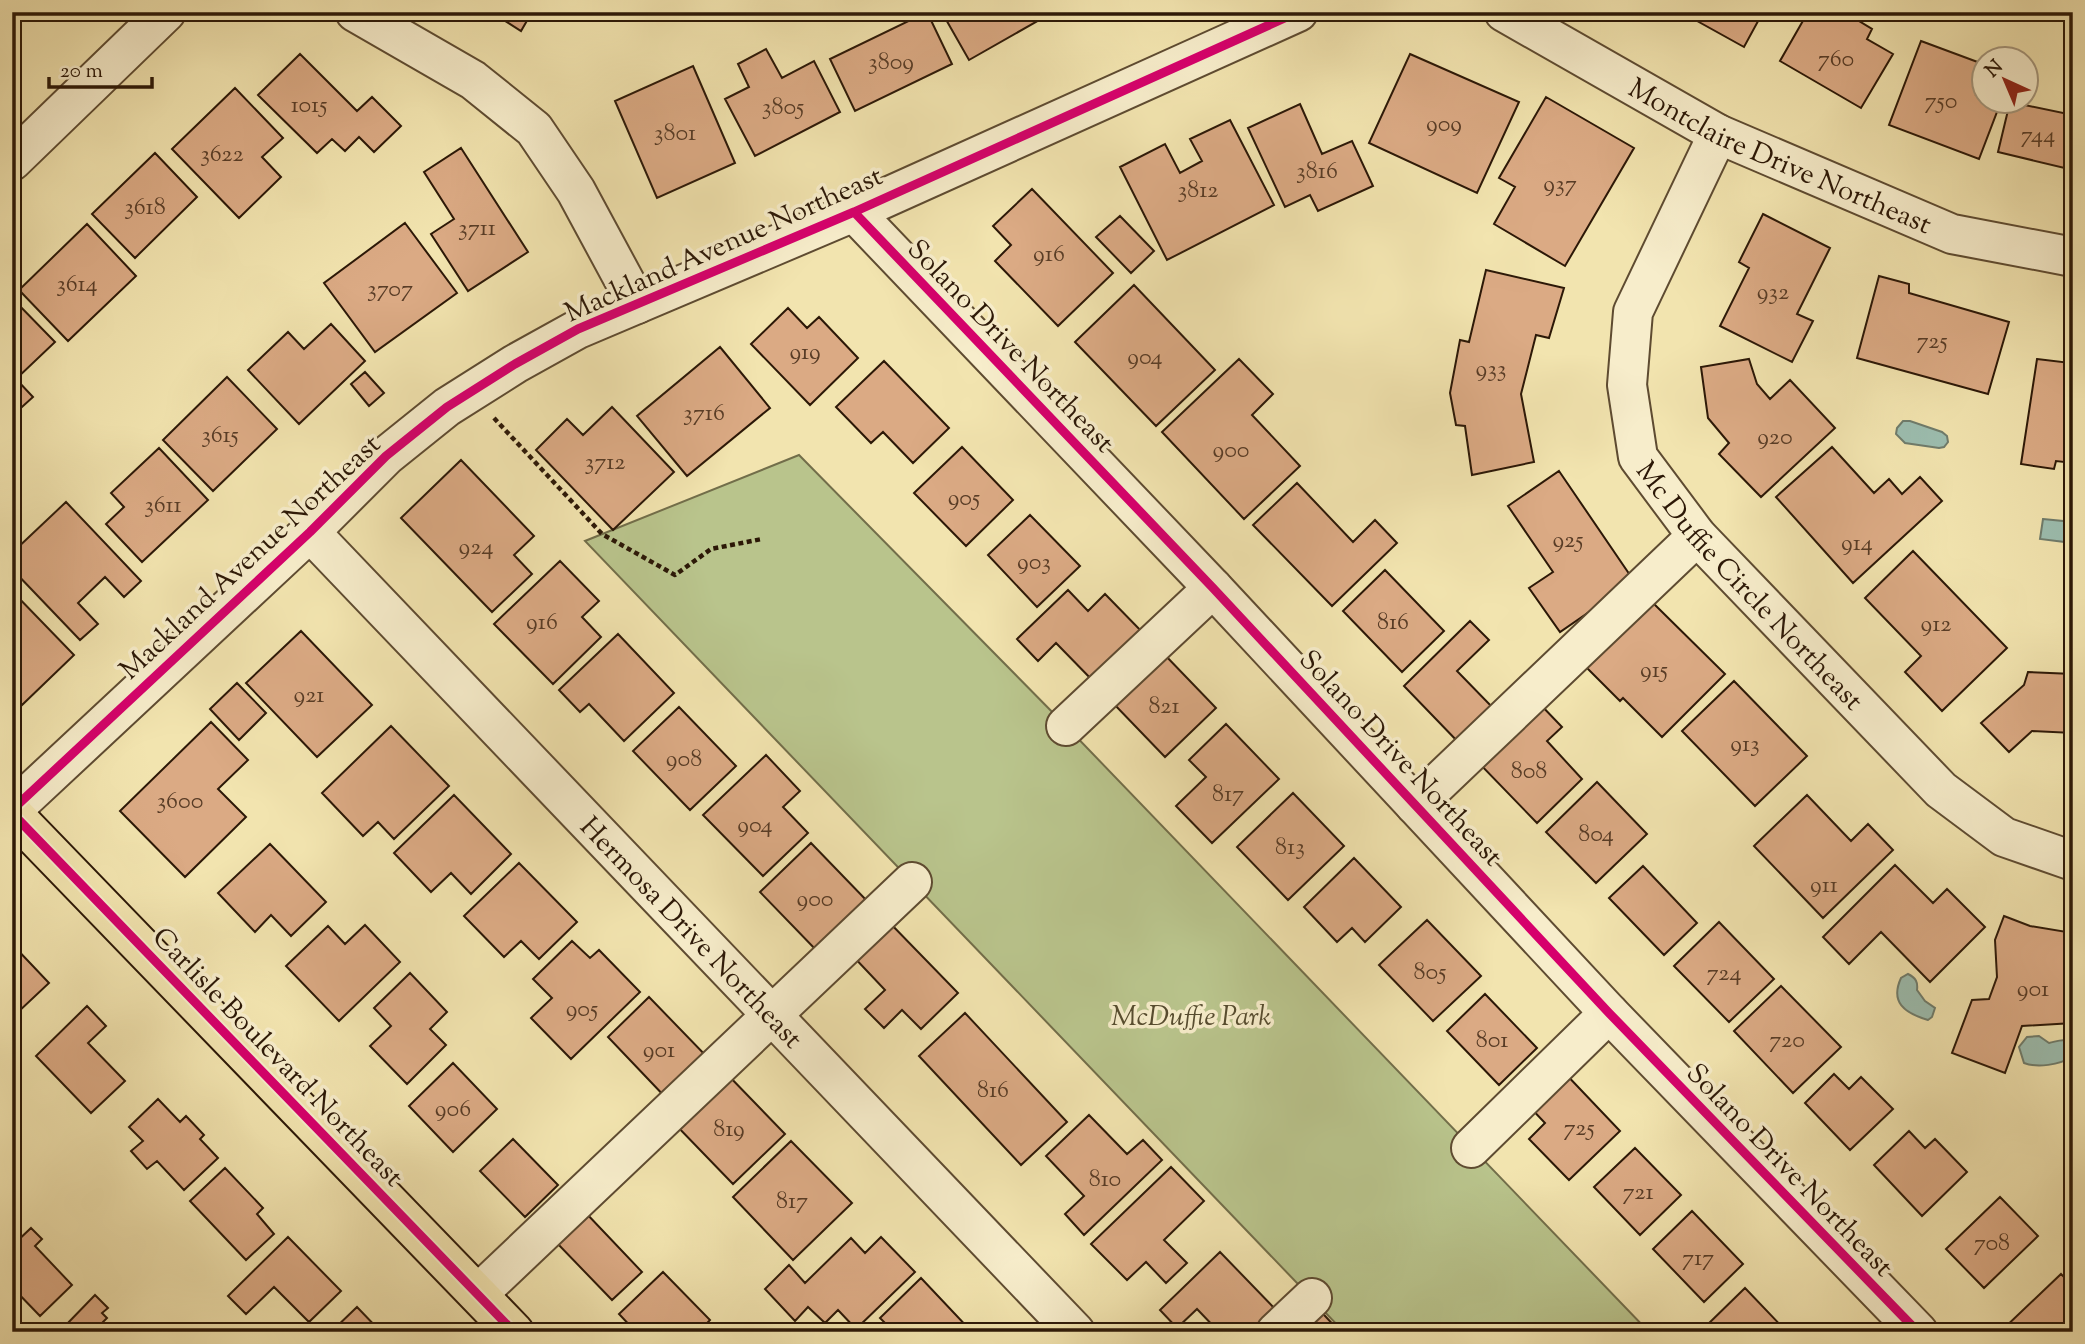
<svg xmlns="http://www.w3.org/2000/svg" width="2085" height="1344" viewBox="0 0 2085 1344" font-family="'Sorts Mill Goudy',serif">
  <style>
    .green { fill: #b9c48c; stroke: #726e4a; stroke-width: 2 }
    .water { fill: #9cbeb0; stroke: #6f7c6c; stroke-width: 2 }
    .building { fill: #dbaa84; stroke: #2c1807; stroke-width: 2 }
    .lines { fill: none; stroke-linecap: round; stroke-linejoin: round }
    .minor-casing { stroke: #5e4b31; stroke-width: 42 }
    .major-casing { stroke: #2c1807; stroke-width: 42 }
    .path { stroke: #2c1807; stroke-width: 4.5; stroke-dasharray: 5 3.5; stroke-linecap: butt }
    .minor { stroke: #f7edcb; stroke-width: 38 }
    .major { stroke: #f2e4af; stroke-width: 38 }
    .cycleway-casing { stroke: #f7edcb; stroke-width: 13 }
    .cycleway { stroke: #d6006c; stroke-width: 9 }
    .labels { text-anchor: middle; stroke-width: 7; stroke-linejoin: round; paint-order: stroke }
    .number-label { font-size: 24px; fill: #583c26 }
    .street-label { font-size: 28px; fill: #2c1807; stroke: #f7edcb }
    .park-label { font-size: 28px; font-style: italic; fill: #564c2f; stroke: #f7edcb }
  </style>
  <rect width="100%" height="100%" fill="#f2e4af"/>
  <filter id="stains"><feTurbulence type="fractalNoise" baseFrequency=".00286" numOctaves="4"/><feColorMatrix values="0 0 0 0 .2 0 0 0 0 .09 0 0 0 0 .02 0 0 0 .5 -.17"/></filter>
  <radialGradient id="worn" r=".72"><stop offset=".6" stop-color="#630" stop-opacity="0"/><stop offset="1" stop-color="#630" stop-opacity=".3"/></radialGradient>
  <path class="green" d="M 799,455 L 1066,726 L 1649,1332 L 1344,1332 L 585,541 Z"/>
  <path class="water" d="M 1903,421 L 1910,421 L 1942,432 L 1947,436 L 1948,442 L 1944,447 L 1939,448 L 1905,443 L 1896,434 L 1897,428 Z
    M 2043,519 L 2073,522 L 2073,543 L 2040,539 Z
    M 1908,974 C 1916,978 1918,982 1917,990 L 1925,1001 L 1935,1008 L 1932,1017 L 1928,1020 C 1904,1013 1890,1002 1901,978 Z
    M 2039,1036 L 2049,1043 C 2059,1041 2066,1036 2073,1047 L 2071,1057 C 2060,1065 2037,1068 2024,1063 L 2019,1047 L 2027,1037 Z"/>
  <path class="building" d="M 491,12 L 532,12 L 521,31 Z
    M 927,12 L 952,64 L 855,111 L 830,59 Z
    M 950,12 L 1047,12 L 1048,15 L 969,60 L 944,16 Z
    M 1681,12 L 1763,12 L 1744,47 Z
    M 1808,12 L 1844,12 L 1872,29 L 1867,39 L 1893,54 L 1861,108 L 1780,61 Z
    M 1921,41 L 1983,64 L 1983,75 L 1976,95 L 1983,98 L 1983,102 L 2000,104 L 1979,159 L 1889,125 Z
    M 766,49 L 782,78 L 814,61 L 840,112 L 755,156 L 725,99 L 749,87 L 738,64 Z
    M 300,54 L 357,111 L 372,97 L 401,126 L 374,152 L 359,137 L 345,151 L 332,139 L 317,153 L 258,95 Z
    M 1410,54 L 1519,102 L 1477,193 L 1369,143 Z
    M 693,66 L 735,163 L 657,198 L 615,101 Z
    M 235,88 L 283,138 L 262,157 L 281,177 L 239,218 L 172,149 Z
    M 1546,97 L 1634,148 L 1565,266 L 1494,224 L 1515,187 L 1499,178 Z
    M 2010,102 L 2073,115 L 2073,170 L 1998,152 Z
    M 1300,104 L 1322,154 L 1352,141 L 1373,186 L 1318,211 L 1310,195 L 1285,207 L 1248,128 Z
    M 1230,120 L 1274,205 L 1167,260 L 1120,167 L 1165,144 L 1180,173 L 1202,161 L 1190,139 Z
    M 461,148 L 528,252 L 468,291 L 431,234 L 454,219 L 424,172 Z
    M 155,153 L 197,197 L 135,258 L 92,214 Z
    M 1032,189 L 1113,273 L 1058,326 L 995,261 L 1011,245 L 993,226 Z
    M 1763,214 L 1830,248 L 1797,314 L 1813,321 L 1792,362 L 1720,326 L 1749,268 L 1739,262 Z
    M 1120,216 L 1154,251 L 1131,273 L 1096,237 Z
    M 405,223 L 457,293 L 375,352 L 324,283 Z
    M 87,224 L 136,276 L 68,341 L 19,290 Z
    M 1486,270 L 1564,288 L 1549,338 L 1536,335 L 1521,394 L 1534,462 L 1472,475 L 1465,426 L 1456,425 L 1450,393 L 1460,340 L 1469,342 Z
    M 1879,276 L 1909,284 L 1909,293 L 2009,322 L 1988,394 L 1857,358 Z
    M 1134,285 L 1215,370 L 1156,426 L 1075,342 Z
    M 12,298 L 55,342 L 16,379 L 33,397 L 12,416 Z
    M 788,308 L 807,328 L 819,317 L 858,358 L 810,405 L 751,344 Z
    M 331,324 L 365,361 L 299,424 L 248,370 L 288,332 L 304,349 Z
    M 720,347 L 770,408 L 687,476 L 637,416 Z
    M 1239,359 L 1273,394 L 1252,415 L 1300,466 L 1244,519 L 1162,432 Z
    M 1749,359 L 1757,384 L 1770,399 L 1790,380 L 1835,428 L 1761,497 L 1719,454 L 1729,443 L 1708,418 L 1701,367 Z
    M 2037,359 L 2071,363 L 2069,377 L 2073,378 L 2073,463 L 2056,461 L 2054,469 L 2021,464 Z
    M 884,361 L 949,428 L 913,463 L 883,432 L 871,443 L 836,407 Z
    M 365,372 L 384,393 L 369,406 L 351,384 Z
    M 227,377 L 277,429 L 213,491 L 163,440 Z
    M 612,407 L 674,472 L 613,530 L 536,450 L 567,419 L 583,435 Z
    M 962,447 L 1013,500 L 966,546 L 914,493 Z
    M 1832,447 L 1874,493 L 1889,479 L 1902,494 L 1920,477 L 1942,501 L 1853,583 L 1776,497 Z
    M 159,448 L 208,500 L 142,562 L 106,524 L 124,507 L 111,493 Z
    M 461,460 L 534,536 L 514,555 L 532,574 L 492,612 L 401,518 Z
    M 1559,471 L 1634,581 L 1560,632 L 1529,588 L 1553,572 L 1508,506 Z
    M 1297,483 L 1353,542 L 1375,520 L 1397,543 L 1332,606 L 1253,525 Z
    M 66,502 L 141,581 L 124,597 L 105,577 L 78,603 L 98,624 L 80,640 L 12,569 L 12,553 Z
    M 1030,515 L 1080,566 L 1037,607 L 988,555 Z
    M 1913,551 L 2007,648 L 1942,711 L 1905,672 L 1921,656 L 1865,598 Z
    M 560,561 L 599,601 L 582,617 L 601,637 L 553,684 L 494,624 Z
    M 1385,570 L 1444,631 L 1402,672 L 1343,611 Z
    M 1068,590 L 1088,611 L 1105,594 L 1148,638 L 1098,686 L 1056,643 L 1038,661 L 1017,639 Z
    M 12,591 L 74,655 L 22,705 L 12,695 Z
    M 1649,599 L 1725,674 L 1662,737 L 1623,698 L 1620,701 L 1583,664 Z
    M 1470,621 L 1489,640 L 1457,671 L 1496,711 L 1461,745 L 1404,686 Z
    M 301,631 L 372,705 L 317,757 L 246,683 Z
    M 618,634 L 674,693 L 624,741 L 589,704 L 580,712 L 559,690 Z
    M 1163,653 L 1216,708 L 1165,757 L 1112,702 Z
    M 2028,672 L 2073,674 L 2073,733 L 2032,731 L 2009,752 L 1981,723 L 2024,685 Z
    M 1734,681 L 1807,756 L 1755,806 L 1682,731 Z
    M 237,683 L 266,713 L 239,740 L 210,709 Z
    M 1537,701 L 1562,727 L 1547,741 L 1582,779 L 1537,823 L 1476,760 Z
    M 679,707 L 736,766 L 690,810 L 633,751 Z
    M 211,722 L 248,760 L 218,789 L 246,817 L 185,877 L 120,811 Z
    M 1226,724 L 1279,779 L 1212,843 L 1176,806 L 1206,777 L 1189,760 Z
    M 391,726 L 449,786 L 394,839 L 378,822 L 363,836 L 322,793 Z
    M 766,755 L 800,791 L 783,807 L 808,833 L 763,876 L 703,815 Z
    M 1597,782 L 1647,834 L 1596,883 L 1546,832 Z
    M 1293,793 L 1344,846 L 1288,900 L 1237,847 Z
    M 454,795 L 511,854 L 471,894 L 451,873 L 431,892 L 394,853 Z
    M 1807,795 L 1851,841 L 1868,824 L 1893,850 L 1823,918 L 1754,846 Z
    M 811,843 L 870,904 L 819,953 L 760,892 Z
    M 270,844 L 326,902 L 291,936 L 271,915 L 255,932 L 218,893 Z
    M 1354,858 L 1401,907 L 1365,942 L 1352,928 L 1337,942 L 1304,907 Z
    M 519,863 L 577,922 L 539,959 L 521,941 L 504,957 L 464,916 Z
    M 1895,865 L 1933,903 L 1947,889 L 1985,927 L 1930,982 L 1881,932 L 1849,964 L 1823,937 Z
    M 1643,866 L 1697,923 L 1664,955 L 1609,898 Z
    M 2004,916 L 2030,926 L 2073,933 L 2073,1023 L 2022,1026 L 2005,1073 L 1952,1053 L 1972,1000 L 1989,999 L 1997,977 L 1995,940 Z
    M 886,919 L 958,993 L 921,1029 L 902,1010 L 884,1028 L 865,1009 L 885,990 L 850,953 Z
    M 1427,920 L 1481,976 L 1433,1021 L 1379,965 Z
    M 1719,922 L 1774,979 L 1729,1022 L 1674,966 Z
    M 365,925 L 400,962 L 339,1021 L 286,966 L 328,926 L 345,944 Z
    M 572,941 L 590,958 L 599,950 L 640,992 L 571,1059 L 531,1018 L 552,998 L 533,979 Z
    M 12,944 L 49,983 L 16,1014 L 12,1011 Z
    M 410,973 L 447,1012 L 430,1029 L 446,1045 L 407,1084 L 370,1046 L 391,1026 L 374,1008 Z
    M 1781,986 L 1841,1047 L 1793,1093 L 1734,1031 Z
    M 1485,994 L 1537,1048 L 1499,1085 L 1447,1031 Z
    M 649,997 L 711,1061 L 669,1101 L 608,1037 Z
    M 87,1006 L 106,1026 L 88,1043 L 125,1081 L 91,1113 L 36,1056 Z
    M 965,1013 L 1067,1122 L 1021,1165 L 919,1056 Z
    M 453,1063 L 497,1109 L 453,1152 L 409,1106 Z
    M 1561,1069 L 1620,1131 L 1569,1180 L 1529,1139 L 1545,1123 L 1526,1103 Z
    M 725,1072 L 785,1134 L 733,1184 L 673,1122 Z
    M 1834,1074 L 1849,1089 L 1861,1077 L 1893,1109 L 1850,1150 L 1805,1103 Z
    M 158,1099 L 180,1122 L 186,1116 L 204,1135 L 200,1139 L 218,1158 L 184,1190 L 157,1161 L 147,1169 L 131,1151 L 143,1141 L 129,1127 Z
    M 1089,1115 L 1127,1154 L 1143,1140 L 1162,1160 L 1084,1235 L 1065,1214 L 1084,1196 L 1046,1156 Z
    M 1909,1131 L 1925,1148 L 1935,1139 L 1967,1172 L 1922,1216 L 1874,1165 Z
    M 513,1139 L 558,1185 L 525,1217 L 480,1171 Z
    M 791,1141 L 852,1203 L 793,1260 L 733,1197 Z
    M 1635,1148 L 1681,1195 L 1640,1235 L 1594,1187 Z
    M 1171,1167 L 1204,1201 L 1164,1240 L 1187,1263 L 1166,1283 L 1146,1262 L 1127,1280 L 1091,1244 Z
    M 225,1168 L 263,1208 L 257,1214 L 274,1234 L 246,1260 L 190,1201 Z
    M 2000,1197 L 2038,1236 L 1984,1288 L 1946,1249 Z
    M 1692,1211 L 1743,1264 L 1704,1302 L 1653,1249 Z
    M 585,1212 L 642,1272 L 612,1300 L 555,1241 Z
    M 31,1228 L 42,1239 L 35,1246 L 72,1285 L 40,1316 L 12,1287 L 12,1246 Z
    M 288,1237 L 341,1291 L 309,1322 L 274,1287 L 246,1314 L 228,1296 Z
    M 881,1237 L 915,1272 L 856,1329 L 838,1310 L 825,1323 L 808,1307 L 795,1321 L 765,1289 L 789,1265 L 805,1283 L 851,1238 L 865,1253 Z
    M 1220,1252 L 1278,1312 L 1257,1332 L 1219,1332 L 1197,1309 L 1177,1328 L 1160,1310 Z
    M 663,1272 L 710,1320 L 699,1332 L 636,1332 L 619,1314 Z
    M 2061,1274 L 2073,1286 L 2073,1332 L 2000,1332 Z
    M 921,1278 L 972,1332 L 894,1332 L 880,1318 Z
    M 1745,1288 L 1787,1332 L 1703,1332 L 1702,1330 Z
    M 95,1295 L 108,1308 L 102,1313 L 107,1318 L 102,1323 L 111,1332 L 72,1332 L 65,1326 Z
    M 1313,1303 L 1340,1332 L 1282,1332 Z
    M 357,1307 L 381,1332 L 331,1332 Z"/>
  <g class="lines">
    <defs>
      <g id="minor">
        <path d="M 355,12 L 473,80 L 534,129 L 576,191 L 637,304"/>
        <path id="s1" d="M 1504,12 L 1718,134 L 1952,234 L 2073,257"/>
        <path id="s2" d="M 1718,134 L 1633,312 L 1627,385 L 1638,457 L 1697,536 L 1941,790 L 2004,837 L 2073,861"/>
        <path d="M 12,161 L 166,12"/>
        <path d="M 854,212 L 1213,588 L 1609,1013 L 1918,1332"/>
        <path id="s3" d="M 310,532 L 1075,1332"/>
        <path d="M 1066,726 L 1213,588"/>
        <path d="M 1415,805 L 1697,536"/>
        <path d="M 12,810 L 310,532 L 386,456 L 447,407 L 515,364 L 578,329 L 854,212 L 1298,12"/>
        <path d="M 1471,1148 L 1609,1013"/>
        <path d="M 478,1294 L 912,882"/>
        <path d="M 1276,1332 L 1312,1298"/>
      </g>
      <path id="major" d="M 12,813 L 514,1332"/>
    </defs>
    <use href="#minor" class="minor-casing"/>
    <use href="#major" class="major-casing"/>
    <path class="path" d="M 494,418 L 602,534 L 675,575 L 711,549 L 762,539"/>
    <use href="#minor" class="minor"/>
    <use href="#major" class="major"/>
    <defs>
      <path id="cycleway" d="M 854,212 L 1213,588 L 1609,1013 L 1918,1332
        M 12,810 L 310,532 L 386,456 L 447,407 L 515,364 L 578,329 L 854,212 L 1298,12
        M 12,813 L 514,1332"/>
    </defs>
    <use href="#cycleway" class="cycleway-casing"/>
    <use href="#cycleway" class="cycleway"/>
  </g>
  <g class="labels">
    <g class="number-label">
      <text x="1836" y="66">760</text>
      <text x="891" y="69">3809</text>
      <text x="1941" y="108">750</text>
      <text x="309" y="112">1015</text>
      <text x="783" y="114">3805</text>
      <text x="1444" y="131">909</text>
      <text x="675" y="140">3801</text>
      <text x="2038" y="142">744</text>
      <text x="222" y="161">3622</text>
      <text x="1317" y="178">3816</text>
      <text x="1560" y="191">937</text>
      <text x="1198" y="197">3812</text>
      <text x="145" y="214">3618</text>
      <text x="477" y="235">3711</text>
      <text x="1049" y="261">916</text>
      <text x="77" y="291">3614</text>
      <text x="390" y="296">3707</text>
      <text x="1773" y="299">932</text>
      <text x="1932" y="348">725</text>
      <text x="805" y="359">919</text>
      <text x="1145" y="364">904</text>
      <text x="1491" y="376">933</text>
      <text x="704" y="420">3716</text>
      <text x="220" y="442">3615</text>
      <text x="1775" y="444">920</text>
      <text x="1231" y="457">900</text>
      <text x="605" y="469">3712</text>
      <text x="964" y="505">905</text>
      <text x="163" y="512">3611</text>
      <text x="1568" y="547">925</text>
      <text x="1857" y="550">914</text>
      <text x="476" y="554">924</text>
      <text x="1034" y="569">903</text>
      <text x="542" y="629">916</text>
      <text x="1393" y="629">816</text>
      <text x="1936" y="631">912</text>
      <text x="1654" y="677">915</text>
      <text x="309" y="702">921</text>
      <text x="1164" y="713">821</text>
      <text x="1745" y="751">913</text>
      <text x="684" y="766">908</text>
      <text x="1529" y="778">808</text>
      <text x="1228" y="801">817</text>
      <text x="180" y="808">3600</text>
      <text x="755" y="832">904</text>
      <text x="1596" y="841">804</text>
      <text x="1290" y="854">813</text>
      <text x="1824" y="892">911</text>
      <text x="815" y="906">900</text>
      <text x="1430" y="979">805</text>
      <text x="1724" y="980">724</text>
      <text x="2033" y="996">901</text>
      <text x="582" y="1016">905</text>
      <text x="1492" y="1047">801</text>
      <text x="1787" y="1047">720</text>
      <text x="659" y="1057">901</text>
      <text x="993" y="1097">816</text>
      <text x="453" y="1116">906</text>
      <text x="1579" y="1135">725</text>
      <text x="729" y="1136">819</text>
      <text x="1105" y="1186">810</text>
      <text x="1638" y="1199">721</text>
      <text x="792" y="1208">817</text>
      <text x="1992" y="1250">708</text>
      <text x="1698" y="1265">717</text>
    </g>
    <g class="street-label">
      <text dy="10" stroke="none"><textPath href="#s1" startOffset="312">Montclaire Drive Northeast</textPath></text>
      <text transform="translate(723 243) rotate(-24)" y="10">Mackland Avenue Northeast</text>
      <text transform="translate(1012 345) rotate(46)" y="10">Solano Drive Northeast</text>
      <text transform="translate(249 556) rotate(-43)" y="10">Mackland Avenue Northeast</text>
      <text dy="10" stroke="none"><textPath href="#s2" startOffset="514">Mc Duffie Circle Northeast</textPath></text>
      <text transform="translate(1402 757) rotate(47)" y="10">Solano Drive Northeast</text>
      <text dy="10" stroke="none"><textPath href="#s3" startOffset="553">Hermosa Drive Northeast</textPath></text>
      <text transform="translate(279 1056) rotate(46)" y="10">Carlisle Boulevard Northeast</text>
      <text transform="translate(1791 1169) rotate(46)" y="10">Solano Drive Northeast</text>
    </g>
    <g class="park-label">
      <text x="1191" y="1025">McDuffie Park</text>
    </g>
  </g>
  <rect width="2085" height="1344" fill="none" stroke="#f2e4af" stroke-width="42"/>
  <rect x="14" y="14" width="2057" height="1316" fill="none" stroke="#2c1807" stroke-width="3.5"/>
  <rect x="21" y="21" width="2043" height="1302" fill="none" stroke="#2c1807" stroke-width="2"/>
  <g transform="translate(2005 80) rotate(316)"><circle r="33" fill="#f7edcb" stroke="#a6987d" stroke-width="2"/>
  <path d="M0-5L12 26L0 18L-12 26Z" fill="#8f2418"/>
  <text y="-10" font-size="19" font-weight="bold" text-anchor="middle" fill="#2c1807">N</text>
  </g>
  <path d="M49 77v10h103v-10" fill="none" stroke="#2c1807" stroke-width="3.5"/>
  <text x="60" y="77" font-size="21" fill="#2c1807" stroke="#f7edcb" stroke-width="5" paint-order="stroke">20 m</text>
  <rect width="100%" height="100%" filter="url(#stains)"/>
  <rect width="100%" height="100%" fill="url(#worn)"/>
</svg>
